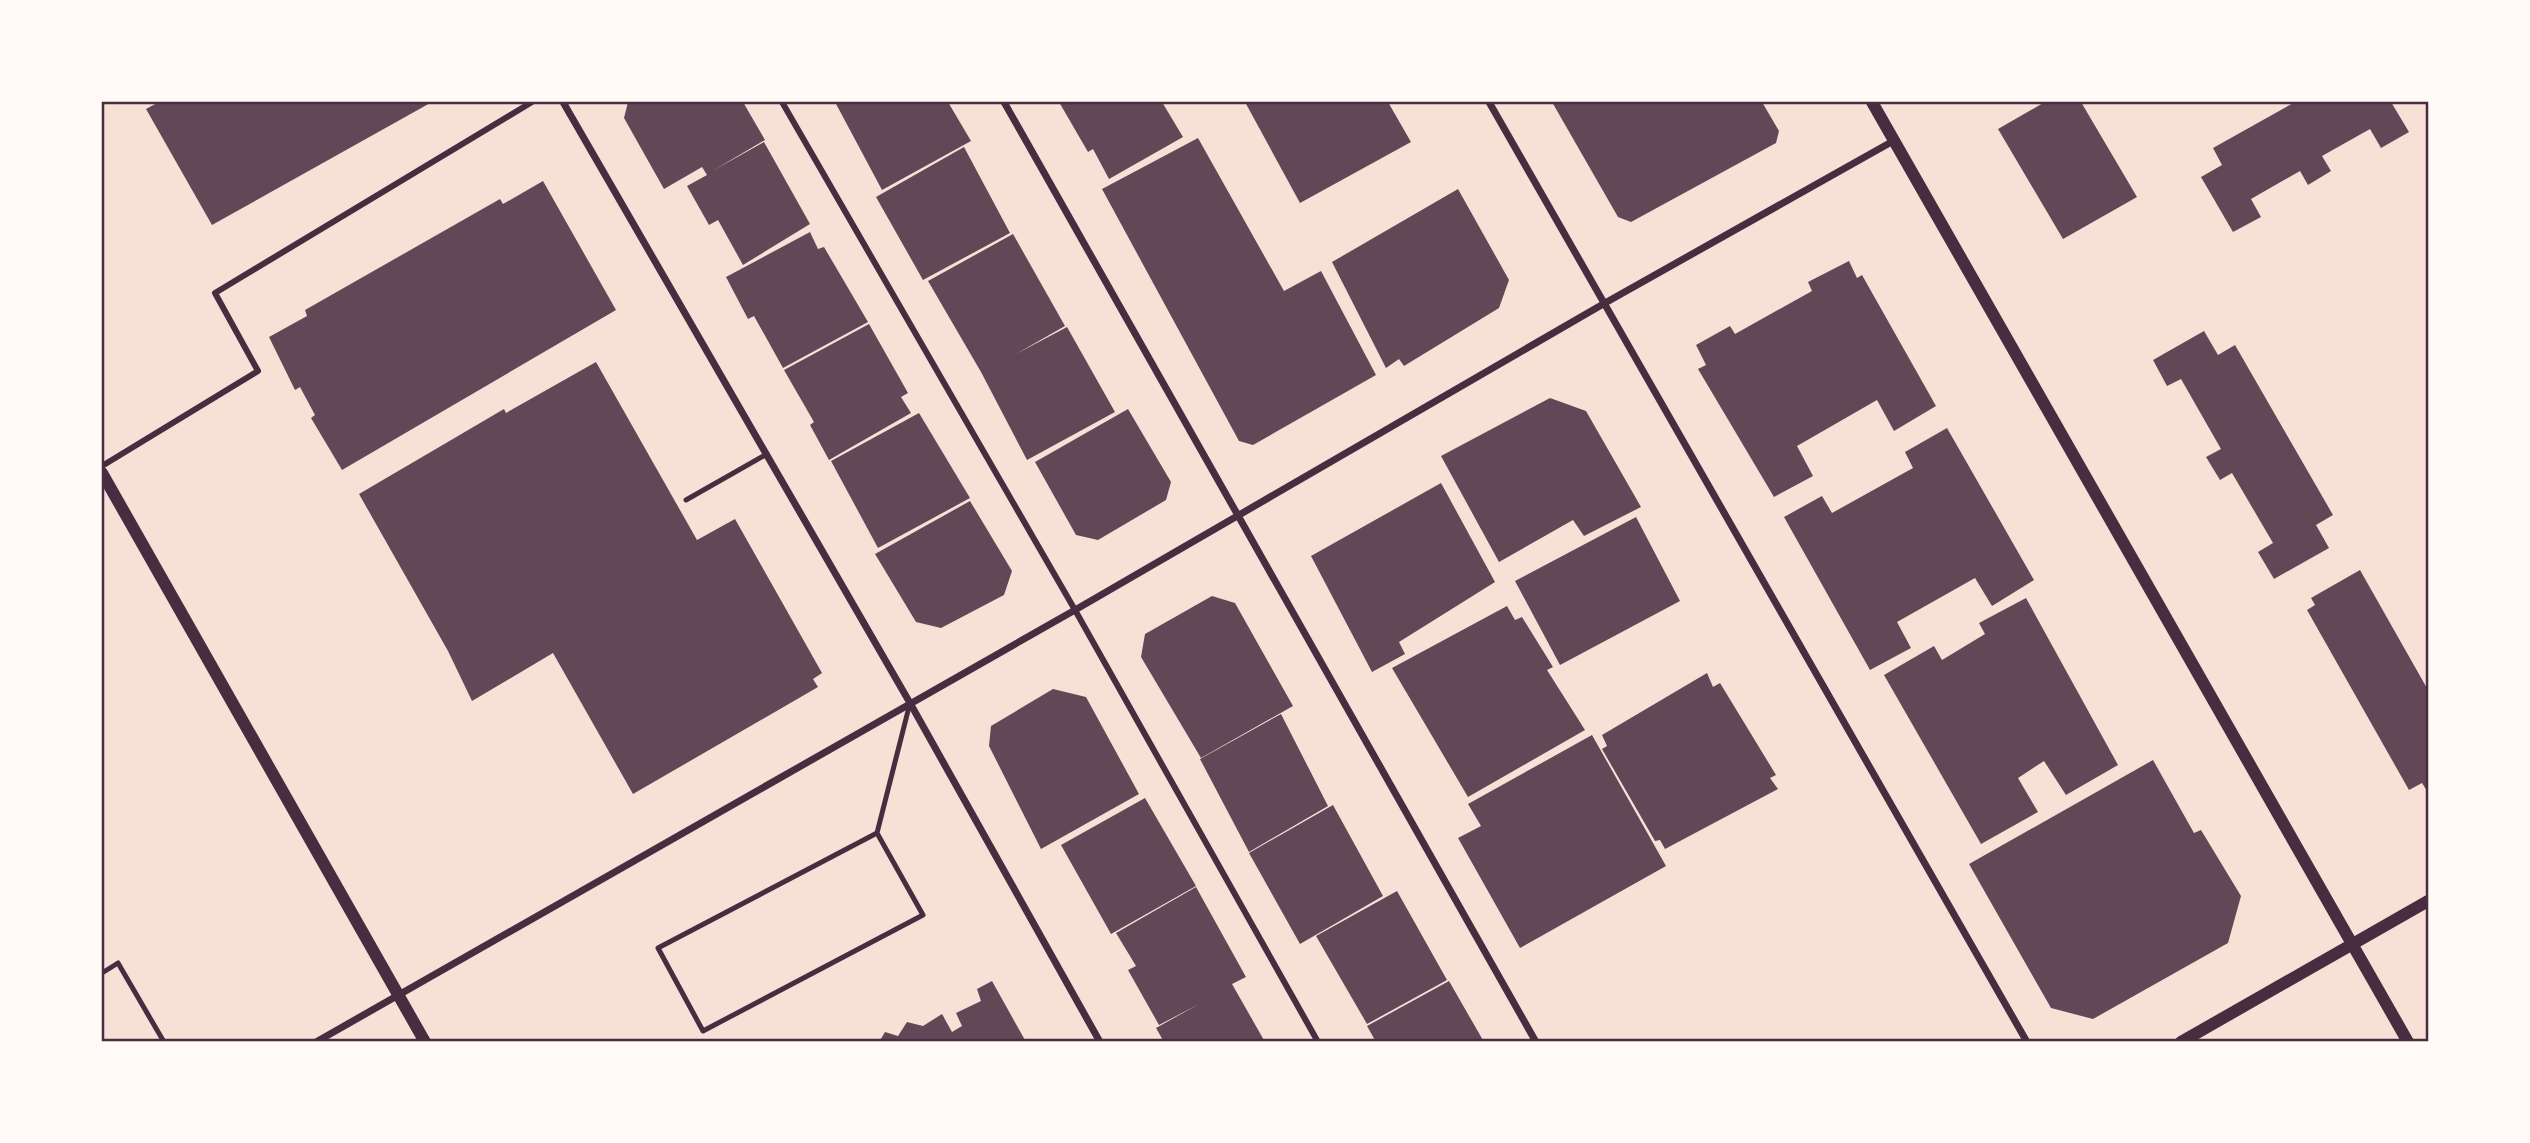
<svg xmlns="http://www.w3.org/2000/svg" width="2530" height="1143" viewBox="0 0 2530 1143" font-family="'Varela Round',sans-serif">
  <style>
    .building { fill: #644757 }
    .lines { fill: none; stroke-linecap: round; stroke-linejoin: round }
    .service { stroke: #4a2c40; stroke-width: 5 }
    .pedestrian { stroke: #4a2c40; stroke-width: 6 }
    .minor { stroke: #4a2c40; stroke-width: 7 }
    .tertiary { stroke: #4a2c40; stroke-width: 12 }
    .neatline { fill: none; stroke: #4a2c40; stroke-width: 2.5 }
  </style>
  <rect width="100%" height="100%" fill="#f7e1d7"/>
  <path class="building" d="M 159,102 L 432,102 L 212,225 L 146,109 Z
    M 628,102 L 743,102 L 765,140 L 714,170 L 764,142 L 810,224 L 743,265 L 718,220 L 709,225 L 687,186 L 707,175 L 702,167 L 664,189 L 624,118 Z
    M 835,102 L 948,102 L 971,141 L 882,190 Z
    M 1059,102 L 1162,102 L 1183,137 L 1109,179 L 1093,149 L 1088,152 Z
    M 1245,102 L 1388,102 L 1411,142 L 1300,203 Z
    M 1552,102 L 1762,102 L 1779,131 L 1776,143 L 1631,222 L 1618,217 Z
    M 2045,102 L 2081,102 L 2137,197 L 2063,239 L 1998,129 Z
    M 2295,102 L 2391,102 L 2409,132 L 2381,148 L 2370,129 L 2322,156 L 2331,171 L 2308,185 L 2300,171 L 2251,199 L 2261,217 L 2233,232 L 2201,177 L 2222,165 L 2213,148 Z
    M 1198,138 L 1284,291 L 1321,271 L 1376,375 L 1253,445 L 1239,441 L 1102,189 Z
    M 964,147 L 1010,233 L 923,280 L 876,197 Z
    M 543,181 L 616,310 L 342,470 L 311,418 L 315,415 L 300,387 L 295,390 L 269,337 L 307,316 L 305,310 L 500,199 L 503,204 Z
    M 1458,189 L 1509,280 L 1499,308 L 1404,366 L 1399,359 L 1386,368 L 1332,262 Z
    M 810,232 L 818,249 L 824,247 L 868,322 L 783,368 L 754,316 L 748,319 L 726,277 Z
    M 1013,234 L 1065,326 L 1016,354 L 1067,327 L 1115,412 L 1027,460 L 981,372 L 928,281 Z
    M 1849,261 L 1857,278 L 1862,275 L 1936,406 L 1894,431 L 1877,400 L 1797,446 L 1813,476 L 1774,497 L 1698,369 L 1706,365 L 1696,345 L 1730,326 L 1735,334 L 1812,291 L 1808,282 Z
    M 869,324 L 908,393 L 901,397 L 911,413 L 829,460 L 810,425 L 814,422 L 784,370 Z
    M 2204,331 L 2218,355 L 2235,345 L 2333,515 L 2316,525 L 2329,548 L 2274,579 L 2258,552 L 2273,543 L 2232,473 L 2220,480 L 2206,457 L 2221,449 L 2181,379 L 2167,386 L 2153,360 Z
    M 596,362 L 697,540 L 735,519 L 822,673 L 813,679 L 818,687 L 633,794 L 553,653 L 472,701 L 448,651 L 359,494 L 504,409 L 506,413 Z
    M 1550,398 L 1586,411 L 1641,507 L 1584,536 L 1573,520 L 1499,562 L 1441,456 Z
    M 1128,409 L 1171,482 L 1166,500 L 1098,540 L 1076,535 L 1035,462 Z
    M 919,413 L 970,498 L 878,548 L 831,461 Z
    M 1947,428 L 2034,580 L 1992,606 L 1975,578 L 1897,622 L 1911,648 L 1870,670 L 1784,517 L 1822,496 L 1832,513 L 1913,468 L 1905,452 Z
    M 1441,483 L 1495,582 L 1399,642 L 1405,654 L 1372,672 L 1311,556 Z
    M 970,501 L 1012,571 L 1004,595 L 941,628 L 916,622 L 875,554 Z
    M 1636,517 L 1680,601 L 1560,665 L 1515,581 Z
    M 2360,570 L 2428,690 L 2428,789 L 2427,791 L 2422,783 L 2409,790 L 2307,610 L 2315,605 L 2311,598 Z
    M 1212,596 L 1235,603 L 1293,706 L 1201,758 L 1141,657 L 1145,634 Z
    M 2026,598 L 2118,765 L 2066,795 L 2044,761 L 2018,778 L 2038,812 L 1981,844 L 1884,675 L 1934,646 L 1942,660 L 1985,634 L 1979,623 Z
    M 1507,606 L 1515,620 L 1522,617 L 1553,667 L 1547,670 L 1585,730 L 1468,797 L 1392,668 Z
    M 1707,673 L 1713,687 L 1720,683 L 1776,775 L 1770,778 L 1778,789 L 1665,849 L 1660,840 L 1655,841 L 1602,749 L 1607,746 L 1602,735 Z
    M 1053,689 L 1086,697 L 1139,794 L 1041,849 L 989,746 L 991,726 Z
    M 1281,714 L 1328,806 L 1249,852 L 1200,759 Z
    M 1592,735 L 1666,866 L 1520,948 L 1458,838 L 1481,826 L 1468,804 Z
    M 2153,760 L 2194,833 L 2201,830 L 2241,896 L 2228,943 L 2093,1019 L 2051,1008 L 1969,864 Z
    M 1145,798 L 1196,886 L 1111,934 L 1061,845 Z
    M 1333,805 L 1383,896 L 1300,944 L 1249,853 Z
    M 1196,887 L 1246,977 L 1232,984 L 1265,1042 L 1164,1042 L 1156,1028 L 1199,1004 L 1159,1025 L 1128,970 L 1136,966 L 1116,933 Z
    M 1397,891 L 1447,980 L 1367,1024 L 1316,936 Z
    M 992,981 L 1026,1042 L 879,1042 L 885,1032 L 898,1036 L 907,1022 L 923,1026 L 942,1014 L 952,1032 L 962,1026 L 956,1013 L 981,1001 L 977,989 Z
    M 1449,981 L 1484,1042 L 1376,1042 L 1367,1026 Z"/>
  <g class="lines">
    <path class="service" d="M 686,500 L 767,454
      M 877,833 L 658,948 L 703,1031 L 923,915 L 877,833 L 910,703
      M 102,973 L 118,963 L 164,1042"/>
    <path class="pedestrian" d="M 782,102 L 1075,610 L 1318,1042
      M 102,466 L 258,371 L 215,293 L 532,102"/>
    <path class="minor" d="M 563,102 L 910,703 L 1100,1042
      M 1004,102 L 1536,1042
      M 1489,102 L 2027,1042
      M 316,1042 L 1075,610 L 1605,303 L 1895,140"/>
    <path class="tertiary" d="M 1872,102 L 2408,1042
      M 102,473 L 425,1042
      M 2181,1042 L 2428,901"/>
  </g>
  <rect width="2530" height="1143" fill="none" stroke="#fffaf5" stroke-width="206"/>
  <rect x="103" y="103" width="2324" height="937" class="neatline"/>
</svg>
